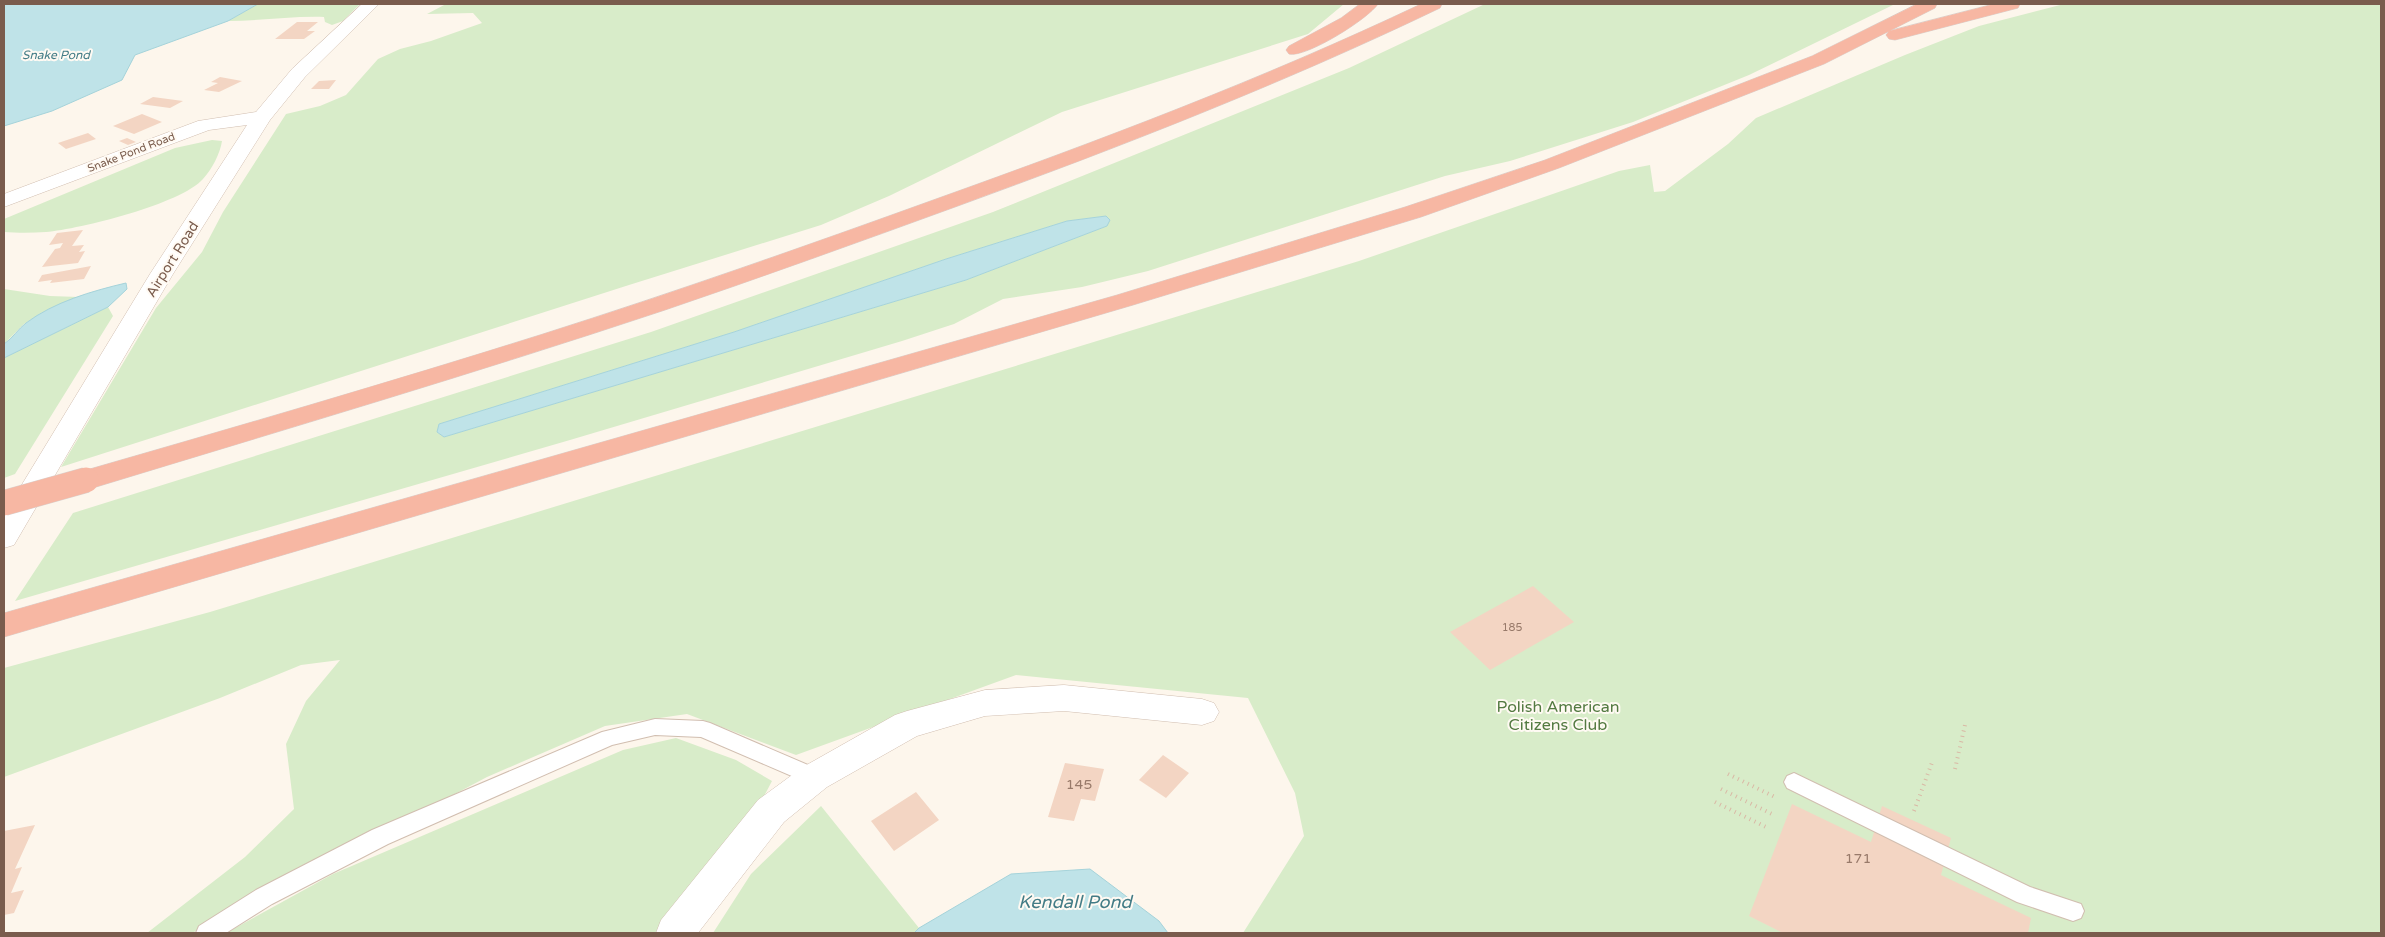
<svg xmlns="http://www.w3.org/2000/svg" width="2385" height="937" viewBox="0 0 2385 937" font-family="'Varela Round',sans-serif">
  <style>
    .green { fill: #d8ecc9; fill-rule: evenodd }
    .water { fill: #bfe3e8; stroke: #a5d3da }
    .building { fill: #f3d5c3 }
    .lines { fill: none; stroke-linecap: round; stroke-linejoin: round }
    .lane-casing { stroke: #d1beb0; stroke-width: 2 }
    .street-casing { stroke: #d1beb0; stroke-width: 1 }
    .highway-casing { stroke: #dad1cd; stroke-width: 1 }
    .path { stroke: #d9b8a5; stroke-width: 4; stroke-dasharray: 1 4.5; stroke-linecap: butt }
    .lane { fill: #fff; fill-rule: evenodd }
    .street { fill: #fff; fill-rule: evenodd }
    .highway { fill: #f7b7a3; fill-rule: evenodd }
    .highway-bridge-casing { stroke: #dad1cd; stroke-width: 26; stroke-linecap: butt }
    .highway-bridge { stroke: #f7b7a3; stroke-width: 25 }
    .labels { text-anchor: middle; stroke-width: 4; stroke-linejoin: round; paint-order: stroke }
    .far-street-label { font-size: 11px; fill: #7a5c4d; stroke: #fffaf3 }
    .number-label { font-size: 11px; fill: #987a6a }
    .far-water-label { font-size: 12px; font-style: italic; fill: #437c86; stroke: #fffaf3 }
    .street-label { font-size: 14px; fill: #7a5c4d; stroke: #fffaf3 }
    .near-number-label { font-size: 14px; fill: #987a6a }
    .near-park-label { font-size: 16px; fill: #537a41; stroke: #fffaf3 }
    .near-water-label { font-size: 18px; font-style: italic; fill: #437c86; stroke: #fffaf3 }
  </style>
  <rect width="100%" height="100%" fill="#fdf6ec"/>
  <path class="green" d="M 258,4 L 360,4 L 343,21 L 332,25 L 325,22 L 324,17 C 292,16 260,21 228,21 Z
    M 446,4 L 1344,4 L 1308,34 L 1062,112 L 889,196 L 821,225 L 629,285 L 61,467 L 156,308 L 202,252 L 223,212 L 286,114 L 320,106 L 346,95 L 378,59 L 400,49 L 431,41 L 482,23 L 473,13 L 427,14 Z
    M 1485,4 L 1895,4 L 1749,75 L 1633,122 L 1510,161 L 1445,176 L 1148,271 L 1082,287 L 1003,299 L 954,324 L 902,341 L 570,440 L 15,601 L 73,513 L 651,332 L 993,212 L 1349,68 ZM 1106,216 L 1107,226 L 966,280 L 444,437 L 437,432 L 439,424 L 734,332 L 946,259 L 1067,221 Z
    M 2064,4 L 2381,4 L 2381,933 L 1243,933 L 1304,836 L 1295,793 L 1248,698 L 1016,675 L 796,755 L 687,714 L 605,726 L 487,777 L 192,933 L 147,933 L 245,857 L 294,809 L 286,744 L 306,701 L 340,660 L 301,665 L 220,698 L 4,777 L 4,668 L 210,612 L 1359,261 L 1619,171 L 1650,165 L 1654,192 L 1665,191 L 1728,144 L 1756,118 L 1905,55 L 1979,26 Z
    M 212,140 L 222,141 C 220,154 212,169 203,179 C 181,204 80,229 46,232 C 32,233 17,233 4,232 L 4,219 L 175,148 Z
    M 4,289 L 50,296 L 79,297 L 41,313 L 24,324 L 4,344 Z
    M 108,307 L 113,316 L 15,474 L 4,478 L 4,358 Z
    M 676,738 L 736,760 L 772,781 L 762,800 L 662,933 L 226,933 L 333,874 L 623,750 Z
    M 821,806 L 919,928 L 914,933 L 713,933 L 751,874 Z"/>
  <path class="water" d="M 4,4 L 258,4 L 228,21 L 135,55 L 122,80 L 52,111 L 4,126 Z
    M 1106,216 L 1110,220 L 1107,226 L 966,280 L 444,437 L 437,432 L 439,424 L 734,332 L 946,259 L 1067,221 Z
    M 126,283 L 127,289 L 108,307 L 4,358 L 4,344 C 13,338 18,329 26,323 C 54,302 92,291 126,283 Z
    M 1090,869 L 1159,921 L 1168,933 L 914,933 L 919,928 L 1011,874 Z"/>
  <path class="building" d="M 297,22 L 318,22 L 307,31 L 315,31 L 304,39 L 275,39 Z
    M 220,77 L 242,81 L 219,92 L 204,90 L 218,83 L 211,82 Z
    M 336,80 L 329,89 L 311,89 L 319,81 Z
    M 153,97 L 183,101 L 170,108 L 140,104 Z
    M 142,114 L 162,122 L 134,134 L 113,126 Z
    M 88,133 L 96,139 L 66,149 L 58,143 Z
    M 127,138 L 136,142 L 128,145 L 119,141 Z
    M 83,230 L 72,246 L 84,245 L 79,252 L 85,251 L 78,263 L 42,267 L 55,249 L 60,248 L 63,243 L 49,245 L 57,233 Z
    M 91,266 L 84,279 L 50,283 L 52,280 L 38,282 L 42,275 Z
    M 1533,586 L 1574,622 L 1490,670 L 1450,632 Z
    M 1163,755 L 1189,773 L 1166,798 L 1139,780 Z
    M 1065,763 L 1104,769 L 1095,801 L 1081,799 L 1074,821 L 1048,817 Z
    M 916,792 L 939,820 L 894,851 L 871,821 Z
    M 1792,804 L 1871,842 L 1882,806 L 1951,838 L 1941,875 L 2031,918 L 2028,933 L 1783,933 L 1749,916 Z
    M 35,825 L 15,869 L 22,867 L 11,893 L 24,890 L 14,913 L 4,915 L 4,831 Z"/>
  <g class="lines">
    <defs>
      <path id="lane" d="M 655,719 L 703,721 L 710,723 L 822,771 L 825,777 L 822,783 L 815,786 L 701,737 L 655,735 L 612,745 L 388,844 L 272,904 L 226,933 L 196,933 L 199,926 L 256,890 L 372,830 L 602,732 Z
        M 1794,773 L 2030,887 L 2081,904 L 2084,911 L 2081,918 L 2073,921 L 2017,902 L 1787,788 L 1784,782 L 1787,776 Z"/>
      <path id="street" d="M 362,4 L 379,4 L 305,77 L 270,120 L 173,274 L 14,545 L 4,548 L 4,514 L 150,274 L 247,125 L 209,130 L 4,207 L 4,194 L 198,121 L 256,112 L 292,69 Z
        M 1064,685 L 1202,699 L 1214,703 L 1219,712 L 1214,721 L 1202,725 L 1064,711 L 985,716 L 917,736 L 827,787 L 784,822 L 698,933 L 656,933 L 661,920 L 758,800 L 803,767 L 895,715 L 907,711 L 985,690 Z"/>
      <path id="highway" d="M 1360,4 L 1378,4 C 1368,19 1306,58 1289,54 L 1286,50 L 1289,46 L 1341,18 Z
        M 1421,4 L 1442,4 L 1440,8 C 1282,84 1120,147 955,207 C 859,242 762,277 665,310 C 476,373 286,429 96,487 L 86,489 L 76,487 L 72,480 L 76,473 C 232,428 388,383 543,334 C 675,292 806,246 936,199 C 1101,140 1263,79 1421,4 Z
        M 1917,4 L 1937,4 L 1935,8 L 1824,64 L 1559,168 L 1421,217 L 1133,305 L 4,637 L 4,613 L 1117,295 L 1405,207 L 1545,160 L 1812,56 Z
        M 1994,4 L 2020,4 L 2018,8 L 1895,40 L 1889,39 L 1886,35 L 1889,31 Z"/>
    </defs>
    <use href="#lane" class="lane-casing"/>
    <use href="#street" class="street-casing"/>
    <use href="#highway" class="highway-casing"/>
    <path class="path" d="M 1955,769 L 1965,725
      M 1728,774 L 1775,797
      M 1721,789 L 1772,814
      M 1715,802 L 1766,827
      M 1914,811 L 1933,760"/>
    <use href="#lane" class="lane"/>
    <use href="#street" class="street"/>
    <use href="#highway" class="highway"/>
    <defs>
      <path id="highway-bridge" d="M 4,503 L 86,480"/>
    </defs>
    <use href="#highway-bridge" class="highway-bridge-casing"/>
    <use href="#highway-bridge" class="highway-bridge"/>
  </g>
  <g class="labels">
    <g class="far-street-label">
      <text transform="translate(131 152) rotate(-21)" y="4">Snake Pond Road</text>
    </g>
    <g class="number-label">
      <text x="1512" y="631">185</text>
    </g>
    <g class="far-water-label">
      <text x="56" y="59">Snake Pond</text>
    </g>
    <g class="street-label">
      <text transform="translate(172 259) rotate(-58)" y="5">Airport Road</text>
    </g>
    <g class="near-number-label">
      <text x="1079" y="789">145</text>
      <text x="1858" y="863">171</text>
    </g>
    <g class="near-park-label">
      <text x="1558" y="712">Polish American<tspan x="1558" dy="18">Citizens Club</tspan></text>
    </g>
    <g class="near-water-label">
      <text x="1075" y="908">Kendall Pond</text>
    </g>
  </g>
  <rect width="2385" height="937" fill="none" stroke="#7a5c4d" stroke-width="10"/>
</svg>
